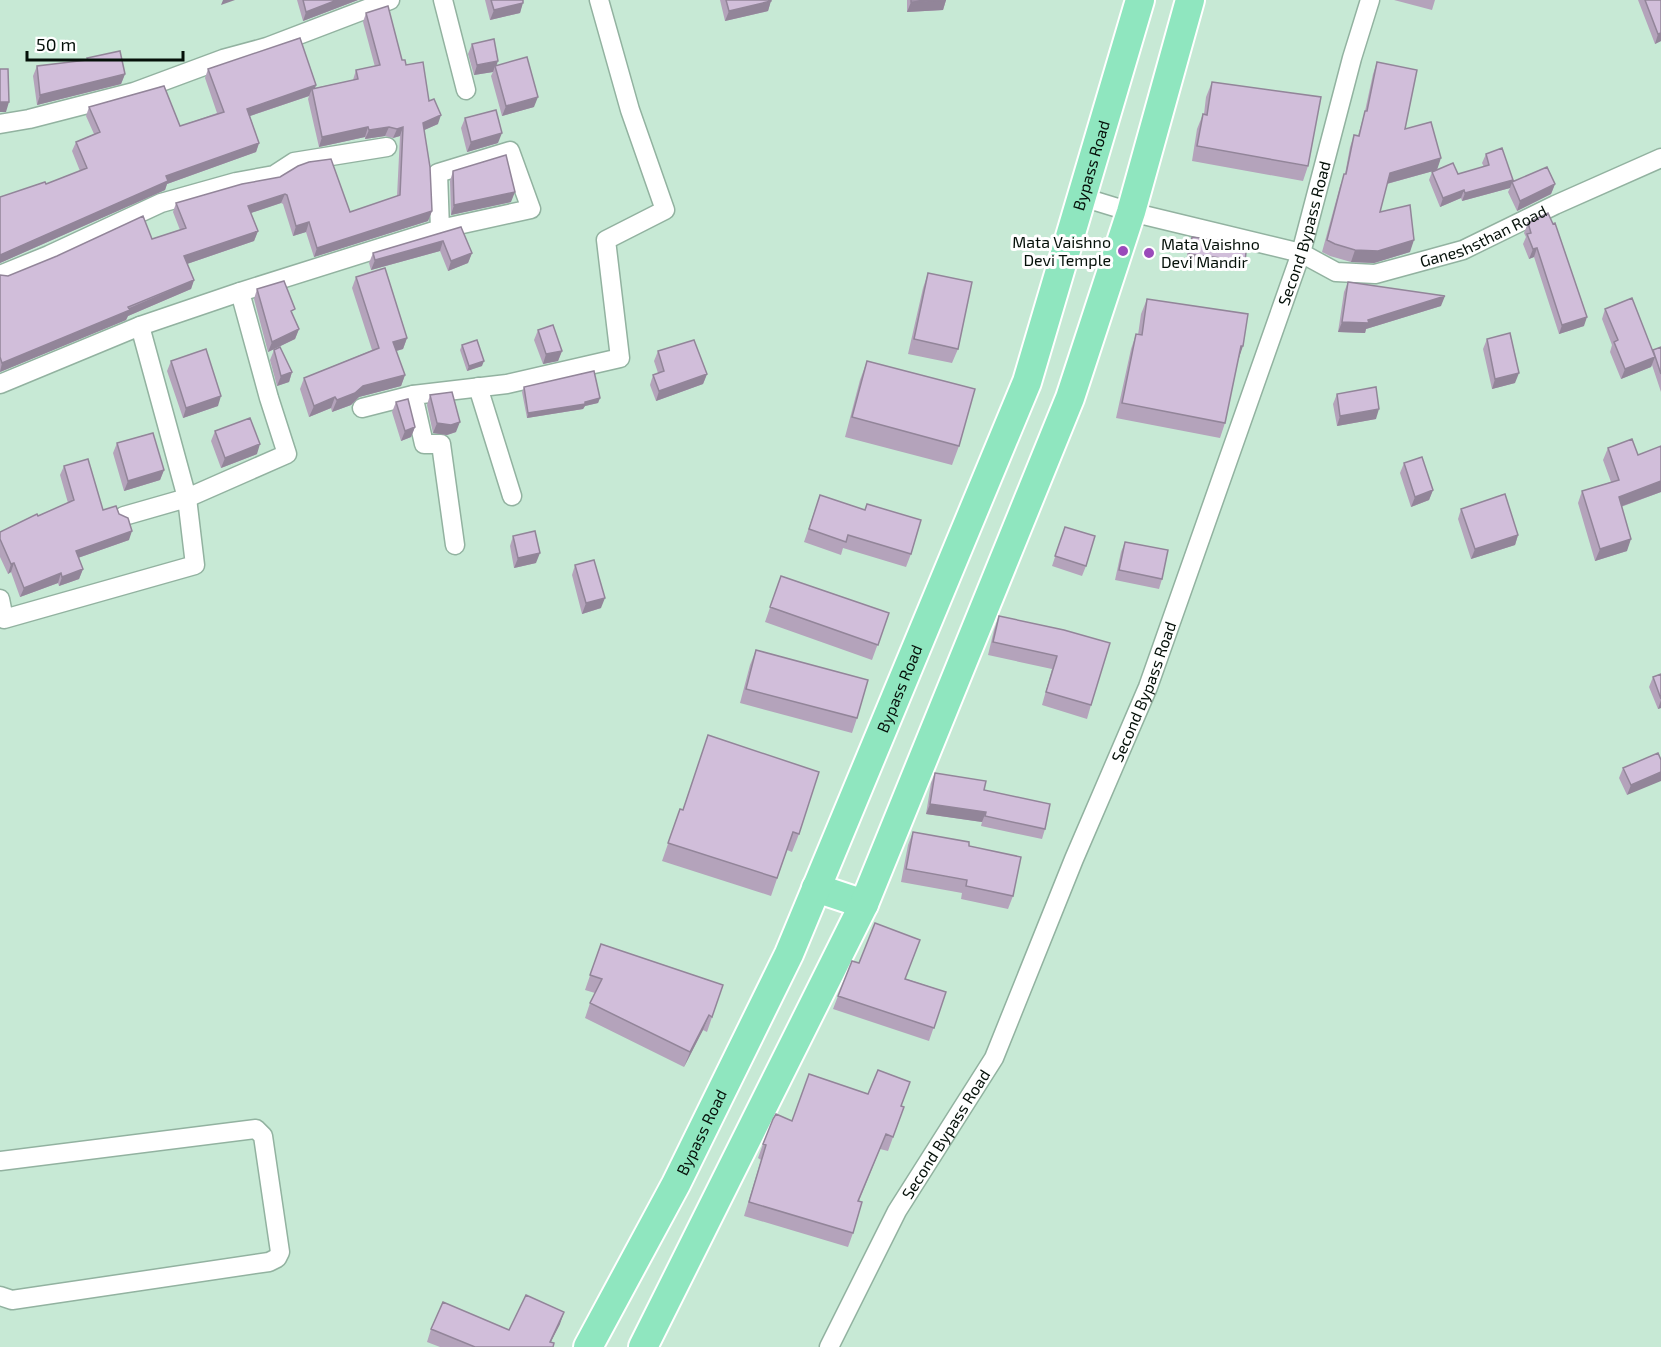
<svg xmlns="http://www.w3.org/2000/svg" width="1661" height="1347" viewBox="0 0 1661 1347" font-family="'Exo 2',sans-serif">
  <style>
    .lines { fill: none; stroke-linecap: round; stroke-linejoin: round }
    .street-casing { stroke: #92b2a0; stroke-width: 21 }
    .primary-casing { stroke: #fff; stroke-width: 32 }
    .street { stroke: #fff; stroke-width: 18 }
    .primary { stroke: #8fe6bf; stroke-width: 28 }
    .wall { fill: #b4a3bb }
    .shaded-wall { fill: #928599 }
    .building { fill: #d1beda; stroke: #928599; stroke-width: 1.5 }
    .poi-dot { fill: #9a4aba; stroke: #fff; stroke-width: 2 }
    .labels { text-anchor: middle; stroke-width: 6; stroke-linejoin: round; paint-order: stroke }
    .street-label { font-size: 16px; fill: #051009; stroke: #fff }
    .poi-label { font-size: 16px; fill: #051009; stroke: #fff; text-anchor: end }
  </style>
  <rect width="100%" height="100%" fill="#c7e9d5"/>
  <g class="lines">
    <defs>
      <g id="street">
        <path d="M 443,0 L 466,90"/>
        <path d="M 0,124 L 29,119 L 134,92 L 223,59 L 267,47 L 390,0"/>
        <path id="s1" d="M 1082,197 L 1131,212 L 1301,253 L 1336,272 L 1375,274 L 1463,250 L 1555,205 L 1661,158"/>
        <path d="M 0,275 L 49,255 L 161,203 L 236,182 L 274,175 L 294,162 L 387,147"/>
        <path d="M 140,326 L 240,292"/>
        <path d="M 0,384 L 140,326 L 187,498 L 287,454 L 269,398 L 240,292 L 440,229 L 531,209 L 510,151 L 438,173 L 440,229"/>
        <path d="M 478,387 L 512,496"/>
        <path d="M 362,408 L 413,395"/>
        <path d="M 455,545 L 441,444 L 424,444 L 413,395 L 507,384 L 620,358 L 606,240 L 665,210 L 630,110 L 599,0"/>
        <path d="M 0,599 L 4,619 L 195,565 L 187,498 L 124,516"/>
        <path d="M 0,1161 L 256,1129 L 263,1136 L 280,1252 L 277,1258 L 269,1262 L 12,1300 L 0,1296"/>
        <path id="s2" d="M 829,1347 L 897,1211 L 994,1058 L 1074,859 L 1148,687 L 1301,253 L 1352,58 L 1370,0"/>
      </g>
      <g id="primary">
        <path d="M 816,888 L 864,904"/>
        <path id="s3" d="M 588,1347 L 676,1184 L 789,954 L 1027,382 L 1140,0"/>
        <path d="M 643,1347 L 864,904 L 1070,398 L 1131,212 L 1190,0"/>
      </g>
    </defs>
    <use href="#street" class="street-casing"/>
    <use href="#primary" class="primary-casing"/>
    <use href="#street" class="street"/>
    <use href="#primary" class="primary"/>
  </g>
  <path class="wall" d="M 297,0 L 358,0 L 303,21 Z
    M 485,0 L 523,0 L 520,13 L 490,20 Z
    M 720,0 L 771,0 L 768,11 L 725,21 Z
    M 907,0 L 946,0 L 943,10 L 907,12 Z
    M 1394,0 L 1435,0 L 1432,10 Z
    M 1638,0 L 1661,0 L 1661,41 L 1655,44 Z
    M 366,13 L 406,65 L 429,101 L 438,124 L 424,130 L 432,211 L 428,221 L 314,257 L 306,232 L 293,236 L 283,204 L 281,203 L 251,213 L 258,231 L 254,241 L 187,264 L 194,280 L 191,289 L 128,316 L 126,320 L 0,372 L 0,275 L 8,276 L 152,239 L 180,230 L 173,212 L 176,203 L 280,177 L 350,212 L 397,196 L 400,136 L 393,138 L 385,136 L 365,139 L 365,137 L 319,147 L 308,99 L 309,96 L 250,116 L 259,143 L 256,152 L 167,184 L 165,190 L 0,263 L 0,197 L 46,184 L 80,171 L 72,151 L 76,142 L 94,134 L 86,116 L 89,107 L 180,126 L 217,113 L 205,78 L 208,69 L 316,85 L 315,88 L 353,80 L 356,70 L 375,67 L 363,22 Z
    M 472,44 L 497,66 L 534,107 L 502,116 L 491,76 L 493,72 L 474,75 L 468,54 Z
    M 87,58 L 125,74 L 121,84 L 37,105 L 33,76 L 37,66 L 87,60 Z
    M 1377,62 L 1405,129 L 1437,170 L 1458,174 L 1484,167 L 1482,163 L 1486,154 L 1513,182 L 1555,184 L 1551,194 L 1517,211 L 1508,192 L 1510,188 L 1462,201 L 1461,198 L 1440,207 L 1429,180 L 1432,172 L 1433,171 L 1387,184 L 1380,212 L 1410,252 L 1374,263 L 1351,262 L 1330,256 L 1322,252 L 1340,186 L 1345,174 L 1350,147 L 1354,135 L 1358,136 L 1365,111 L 1373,74 Z
    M 1212,82 L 1308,166 L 1303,181 L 1192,161 L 1197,129 L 1203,114 L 1204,114 L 1206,97 Z
    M 465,118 L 498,143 L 467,152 L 461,128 Z
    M 453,171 L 511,202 L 451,215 L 450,181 Z
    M 1528,223 L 1584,326 L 1559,334 L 1534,257 L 1529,259 L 1523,244 L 1526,237 L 1524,233 Z
    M 461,227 L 472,253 L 468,263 L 448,271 L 440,251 L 371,270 L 369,263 L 373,253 Z
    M 1192,237 L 1241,271 L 1186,264 L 1188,247 Z
    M 928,273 L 958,349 L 952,363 L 908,354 L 923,288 Z
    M 356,277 L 407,338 L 403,349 L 396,351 L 405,375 L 401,386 L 359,397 L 351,405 L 332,412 L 331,408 L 309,417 L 300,389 L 304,378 L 372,350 L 352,288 Z
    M 1348,282 L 1441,306 L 1366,329 L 1365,333 L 1338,332 L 1344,292 Z
    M 257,289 L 299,329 L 295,339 L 268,352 L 254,299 Z
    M 1147,299 L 1237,361 L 1225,423 L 1220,438 L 1116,418 L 1131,349 L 1136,334 L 1138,335 L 1141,314 Z
    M 1605,309 L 1653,351 L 1661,347 L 1661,392 L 1652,365 L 1651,367 L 1621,379 L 1610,352 L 1612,345 L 1602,319 Z
    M 538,330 L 562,351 L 558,361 L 543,364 L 534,340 Z
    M 1487,339 L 1515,383 L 1492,389 L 1483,349 Z
    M 462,345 L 482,366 L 467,371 L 460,350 Z
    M 274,350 L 292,372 L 289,382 L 277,386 L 270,360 Z
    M 658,351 L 707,374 L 703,384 L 656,401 L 650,385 L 653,375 L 658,373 L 654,361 Z
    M 171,361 L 218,406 L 183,418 L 167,371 Z
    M 867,361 L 959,446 L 952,465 L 845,437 L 860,380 Z
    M 524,387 L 600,398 L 598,403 L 585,406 L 583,409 L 527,418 L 522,392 Z
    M 1337,394 L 1376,419 L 1337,426 L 1333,404 Z
    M 430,395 L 456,432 L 447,435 L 433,433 L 427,405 Z
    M 396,402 L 415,427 L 411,437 L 401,441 L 392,412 Z
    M 215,431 L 257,454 L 221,468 L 211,441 Z
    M 117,443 L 164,470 L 160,480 L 124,491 L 113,453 Z
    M 1661,446 L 1661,492 L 1621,507 L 1627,551 L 1595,561 L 1578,503 L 1582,491 L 1611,482 L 1603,460 L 1608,448 L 1638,455 Z
    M 1404,463 L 1433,490 L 1429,500 L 1411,507 L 1400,473 Z
    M 64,466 L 129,540 L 78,558 L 83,569 L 79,579 L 59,586 L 58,583 L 20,597 L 11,572 L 8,574 L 0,557 L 0,532 L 68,503 L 60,475 Z
    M 820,495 L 865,510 L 911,554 L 906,567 L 843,548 L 841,555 L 804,542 Z
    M 1461,509 L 1518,535 L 1515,545 L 1471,559 L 1458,519 Z
    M 1065,527 L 1086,566 L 1082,576 L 1052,566 Z
    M 513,536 L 536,563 L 514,568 L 510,546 Z
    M 1125,542 L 1162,579 L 1159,589 L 1115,580 L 1121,552 Z
    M 575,565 L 601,608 L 582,614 L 572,575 Z
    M 781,576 L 889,613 L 872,660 L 765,622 Z
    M 999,616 L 1064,630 L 1091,705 L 1087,719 L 1042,705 L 1052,669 L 988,655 L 994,630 Z
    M 756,650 L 857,718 L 852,733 L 740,703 L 750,665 Z
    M 1661,674 L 1661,708 L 1658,709 L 1649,687 L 1653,677 Z
    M 708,735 L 799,834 L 792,852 L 787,850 L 771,896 L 662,861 L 680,809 L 683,809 Z
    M 1661,760 L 1627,795 L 1619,778 L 1623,768 Z
    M 935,773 L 984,790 L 1045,829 L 1042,839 L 981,826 L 982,822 L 926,814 L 931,783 Z
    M 913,832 L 969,846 L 1013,896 L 1008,909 L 961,899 L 962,893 L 901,882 L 908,845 Z
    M 601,944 L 723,985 L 707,1032 L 703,1030 L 684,1067 L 585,1018 L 590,1003 L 595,993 L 585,990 Z
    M 859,963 L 946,992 L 929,1041 L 833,1009 L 838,996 Z
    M 901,1106 L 904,1107 L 888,1151 L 880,1149 L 859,1201 L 853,1233 L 848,1247 L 744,1216 L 761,1160 L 758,1158 L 763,1144 L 792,1121 Z
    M 560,1324 L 551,1342 L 553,1347 L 440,1347 L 427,1342 L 431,1329 L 509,1330 Z"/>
  <path class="shaded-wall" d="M 223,0 L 235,0 L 221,5 Z
    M 337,0 L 358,0 L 303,21 L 306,12 Z
    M 946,0 L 943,10 L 907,12 L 911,2 Z
    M 771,1 L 768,11 L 725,21 L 729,11 Z
    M 523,3 L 520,13 L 490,20 L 494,10 Z
    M 1661,33 L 1661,41 L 1655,44 L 1658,34 Z
    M 498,61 L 495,70 L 495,66 L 493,72 L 474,75 L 477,65 Z
    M 125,74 L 121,84 L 37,105 L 40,95 Z
    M 316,85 L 313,94 L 312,89 L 309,96 L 244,118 L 247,109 Z
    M 538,97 L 534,107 L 502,116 L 506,106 Z
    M 0,102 L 9,102 L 6,112 L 0,112 Z
    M 441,115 L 438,124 L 420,132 L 423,123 Z
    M 368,127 L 365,137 L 319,147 L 322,137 Z
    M 389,127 L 385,136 L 365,139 L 369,130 Z
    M 403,127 L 400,136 L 393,138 L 397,129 Z
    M 502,133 L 498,143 L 467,152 L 471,142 Z
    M 259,143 L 256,152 L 167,184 L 165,190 L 0,263 L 0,255 L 166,176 Z
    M 1441,158 L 1437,170 L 1386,184 L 1390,173 Z
    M 1513,180 L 1510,188 L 1462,201 L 1465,193 Z
    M 1555,184 L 1551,194 L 1517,211 L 1520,201 Z
    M 1464,190 L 1461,198 L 1440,207 L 1443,198 Z
    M 515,192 L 511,202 L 451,215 L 454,205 Z
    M 285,194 L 281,203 L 245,215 L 248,206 Z
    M 432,211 L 428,221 L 314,257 L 317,248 Z
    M 309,222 L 306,232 L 293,236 L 296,226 Z
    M 258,231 L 254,241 L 181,266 L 184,256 Z
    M 1414,240 L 1410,252 L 1374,263 L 1351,262 L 1355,250 Z
    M 443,241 L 440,251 L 371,270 L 375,260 Z
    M 1537,248 L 1534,257 L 1529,259 L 1533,249 Z
    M 472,253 L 468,263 L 448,271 L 451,261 Z
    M 1189,254 L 1245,261 L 1241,271 L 1186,264 Z
    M 194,280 L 191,289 L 128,316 L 126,320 L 0,372 L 2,363 Z
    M 1445,296 L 1441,306 L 1366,329 L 1365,333 L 1338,332 L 1342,322 L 1368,320 Z
    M 1587,317 L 1584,326 L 1559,334 L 1562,325 Z
    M 299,329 L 295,339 L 268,352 L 272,342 Z
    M 407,338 L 403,349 L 389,353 L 393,342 Z
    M 1241,346 L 1243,346 L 1238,361 Z
    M 562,351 L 558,361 L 543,364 L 546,354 Z
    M 1655,357 L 1651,367 L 1621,379 L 1625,369 Z
    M 484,361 L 482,366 L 467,371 L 469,366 Z
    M 292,372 L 289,382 L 277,386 L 281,376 Z
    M 1519,373 L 1515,383 L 1492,389 L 1495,379 Z
    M 707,374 L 703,384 L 656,401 L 659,391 Z
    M 405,375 L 401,386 L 359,397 L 351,405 L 332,412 L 337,400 L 363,386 Z
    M 221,396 L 218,406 L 183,418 L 186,408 Z
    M 335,397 L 331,408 L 309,417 L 314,406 Z
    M 600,398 L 598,403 L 585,406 L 583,409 L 527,418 L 528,413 Z
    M 1379,409 L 1376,419 L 1337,426 L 1340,416 Z
    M 460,422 L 456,432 L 447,435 L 433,433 L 437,423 Z
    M 415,427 L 411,437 L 401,441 L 405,431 Z
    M 260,444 L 257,454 L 221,468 L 225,458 Z
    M 164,470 L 160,480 L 124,491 L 128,481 Z
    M 1661,481 L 1661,492 L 1614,509 L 1619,497 Z
    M 1433,490 L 1429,500 L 1411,507 L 1415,497 Z
    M 132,531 L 129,540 L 72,560 L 76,551 Z
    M 1518,535 L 1515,545 L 1471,559 L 1475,549 Z
    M 1631,539 L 1627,551 L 1595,561 L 1600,549 Z
    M 540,553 L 536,563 L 514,568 L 518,558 Z
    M 14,563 L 11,572 L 8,574 L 11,564 Z
    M 83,569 L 79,579 L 59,586 L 62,577 Z
    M 61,573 L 58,583 L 20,597 L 24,588 Z
    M 605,598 L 601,608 L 582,614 L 586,603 Z
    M 1661,700 L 1661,708 L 1658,709 Z
    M 1661,772 L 1661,781 L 1627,795 L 1631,785 Z
    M 930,804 L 986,812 L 982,822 L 926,814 Z
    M 709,1015 L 703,1030 L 684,1067 L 690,1052 Z
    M 564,1312 L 560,1324 L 548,1347 Z"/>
  <path class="building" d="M 303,0 L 337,0 L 306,12 Z
    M 491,0 L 523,0 L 523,3 L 494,10 Z
    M 726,0 L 771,0 L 771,1 L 729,11 Z
    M 911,0 L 946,0 L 911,2 Z
    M 1645,0 L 1661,0 L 1661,33 L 1658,34 Z
    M 388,6 L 402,60 L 405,60 L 406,65 L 423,62 L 429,101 L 434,99 L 441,115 L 423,123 L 430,167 L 432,211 L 317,248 L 309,222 L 296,226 L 287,195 L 285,194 L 248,206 L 258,231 L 184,256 L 194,280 L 128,307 L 130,310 L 2,363 L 0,357 L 0,275 L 8,276 L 57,256 L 143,216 L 152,239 L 186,228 L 176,203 L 242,184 L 280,177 L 298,166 L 309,162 L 331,159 L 350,212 L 400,195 L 403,127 L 397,129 L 389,127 L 369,130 L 368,127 L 322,137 L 312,89 L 358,79 L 356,70 L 380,65 L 366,13 Z
    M 300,38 L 316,85 L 247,109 L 259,143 L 166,176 L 168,181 L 0,255 L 0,197 L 45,182 L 46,184 L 87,168 L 76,142 L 100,132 L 89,107 L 164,86 L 180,126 L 224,112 L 208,69 Z
    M 494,39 L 498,61 L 477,65 L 472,44 Z
    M 120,51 L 125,74 L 40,95 L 37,66 L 88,60 L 87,58 Z
    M 527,57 L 538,97 L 506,106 L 495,66 Z
    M 1377,62 L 1417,70 L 1405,129 L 1431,122 L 1441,158 L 1390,173 L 1380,212 L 1410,205 L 1414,240 L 1378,251 L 1355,250 L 1335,244 L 1327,240 L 1344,174 L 1346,174 L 1354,135 L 1359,136 L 1365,111 L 1367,111 Z
    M 0,69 L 8,69 L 9,102 L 0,102 Z
    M 1212,82 L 1321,97 L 1308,166 L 1197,146 L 1203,114 L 1207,115 Z
    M 496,110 L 502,133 L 471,142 L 465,118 Z
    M 1502,148 L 1513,180 L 1465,193 L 1464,190 L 1443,198 L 1432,172 L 1453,163 L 1458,174 L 1489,165 L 1486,154 Z
    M 506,155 L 515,192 L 454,205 L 453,171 Z
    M 1547,167 L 1555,184 L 1520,201 L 1512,182 Z
    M 1548,213 L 1553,224 L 1555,223 L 1587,317 L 1562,325 L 1537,248 L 1533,249 L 1527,234 L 1531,233 L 1528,223 Z
    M 461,227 L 472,253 L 451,261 L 443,241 L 375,260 L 373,253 Z
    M 1192,237 L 1247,244 L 1245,261 L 1189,254 Z
    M 385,268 L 407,338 L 393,342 L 405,375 L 363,386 L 355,393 L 337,400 L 335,397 L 314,406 L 304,378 L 379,348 L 356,277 Z
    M 928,273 L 972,282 L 958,349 L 914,339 Z
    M 284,281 L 295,309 L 291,311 L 299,329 L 272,342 L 257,289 Z
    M 1348,282 L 1445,296 L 1368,320 L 1369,323 L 1342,322 Z
    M 1632,298 L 1655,357 L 1625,369 L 1614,342 L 1618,340 L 1605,309 Z
    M 1147,299 L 1248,314 L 1243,346 L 1241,346 L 1225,423 L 1122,403 L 1136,334 L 1142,335 Z
    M 553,325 L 562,351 L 546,354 L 538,330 Z
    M 1510,333 L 1519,373 L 1495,379 L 1487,339 Z
    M 477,340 L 484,361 L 469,366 L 462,345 Z
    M 694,340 L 707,374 L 659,391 L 653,375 L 664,371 L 658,351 Z
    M 280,347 L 292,372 L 281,376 L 274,350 Z
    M 1661,347 L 1661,374 L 1653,350 Z
    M 206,349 L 221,396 L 186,408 L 171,361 Z
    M 867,361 L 975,389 L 959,446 L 852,417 Z
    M 594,371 L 600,398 L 585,402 L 585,404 L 528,413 L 524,387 Z
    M 1376,387 L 1379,409 L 1340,416 L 1337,394 Z
    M 452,392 L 460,422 L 451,425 L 437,423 L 430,395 Z
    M 408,399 L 415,427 L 405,431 L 396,402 Z
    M 250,418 L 260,444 L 225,458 L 215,431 Z
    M 153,433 L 164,470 L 128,481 L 117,443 Z
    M 1632,439 L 1638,455 L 1661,446 L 1661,481 L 1619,497 L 1631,539 L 1600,549 L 1582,491 L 1619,480 L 1608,448 Z
    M 1422,457 L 1433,490 L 1415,497 L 1404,463 Z
    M 88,459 L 103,510 L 116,506 L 119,514 L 128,518 L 132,531 L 76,551 L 83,569 L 62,577 L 61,573 L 24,588 L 14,563 L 11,564 L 0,539 L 0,532 L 37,514 L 38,516 L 74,500 L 64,466 Z
    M 1505,494 L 1518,535 L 1475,549 L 1461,509 Z
    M 820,495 L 865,510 L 867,504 L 921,520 L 911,554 L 848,535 L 846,542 L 809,529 Z
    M 1065,527 L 1095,536 L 1086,566 L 1055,556 Z
    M 535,531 L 540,553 L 518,558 L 513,536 Z
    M 1125,542 L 1168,550 L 1162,579 L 1119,570 Z
    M 594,560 L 605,598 L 586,603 L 575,565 Z
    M 781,576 L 889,613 L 878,645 L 770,607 Z
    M 999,616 L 1064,630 L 1110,643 L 1091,705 L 1046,692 L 1057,656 L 993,642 Z
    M 756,650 L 868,680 L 857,718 L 746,689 Z
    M 1661,674 L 1661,699 L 1653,677 Z
    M 708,735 L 819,772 L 799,834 L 793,832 L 777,878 L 668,843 L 680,809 L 683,810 Z
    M 1658,753 L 1661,760 L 1661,772 L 1631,785 L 1623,768 Z
    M 935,773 L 986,781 L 984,790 L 1050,804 L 1045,829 L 985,816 L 986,812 L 930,804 Z
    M 913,832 L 969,842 L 969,846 L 1021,857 L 1013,896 L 966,886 L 967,880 L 906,869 Z
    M 875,923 L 920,940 L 905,979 L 946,992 L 934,1028 L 838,996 L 852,961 L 859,963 Z
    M 601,944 L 723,985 L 712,1017 L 709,1015 L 690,1052 L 590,1003 L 602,979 L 590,975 Z
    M 878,1070 L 910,1082 L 901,1106 L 904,1107 L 893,1137 L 886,1134 L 858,1201 L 862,1202 L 853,1233 L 749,1202 L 766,1145 L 763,1144 L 773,1119 L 776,1114 L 792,1121 L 809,1074 L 868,1094 Z
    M 526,1295 L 564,1312 L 550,1342 L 554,1343 L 553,1347 L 475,1347 L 431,1329 L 443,1302 L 509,1330 Z"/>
  <g class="poi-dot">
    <circle cx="1123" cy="251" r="6"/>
    <circle cx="1149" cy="253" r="6"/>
  </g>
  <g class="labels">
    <g class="street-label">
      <text dy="6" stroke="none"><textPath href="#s3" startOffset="1287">Bypass Road</textPath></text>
      <text dy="6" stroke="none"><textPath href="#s2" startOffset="1215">Second Bypass Road</textPath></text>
      <text dy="6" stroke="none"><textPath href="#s1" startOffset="420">Ganeshsthan Road</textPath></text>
      <text dy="6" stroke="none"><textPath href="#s3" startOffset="729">Bypass Road</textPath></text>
      <text dy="6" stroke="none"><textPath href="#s2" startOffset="729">Second Bypass Road</textPath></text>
      <text dy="6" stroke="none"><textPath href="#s3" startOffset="243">Bypass Road</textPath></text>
      <text dy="6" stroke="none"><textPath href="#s2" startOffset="243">Second Bypass Road</textPath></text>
    </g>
    <g class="poi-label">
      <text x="1111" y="248">Mata Vaishno<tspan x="1111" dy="18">Devi Temple</tspan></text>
      <text x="1161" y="250" text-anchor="start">Mata Vaishno<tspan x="1161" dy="18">Devi Mandir</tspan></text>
    </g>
  </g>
  <path d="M27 51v9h156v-9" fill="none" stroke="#051009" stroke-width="3"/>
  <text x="36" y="51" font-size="18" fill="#051009" stroke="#ffffff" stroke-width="4.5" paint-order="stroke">50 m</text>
</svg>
